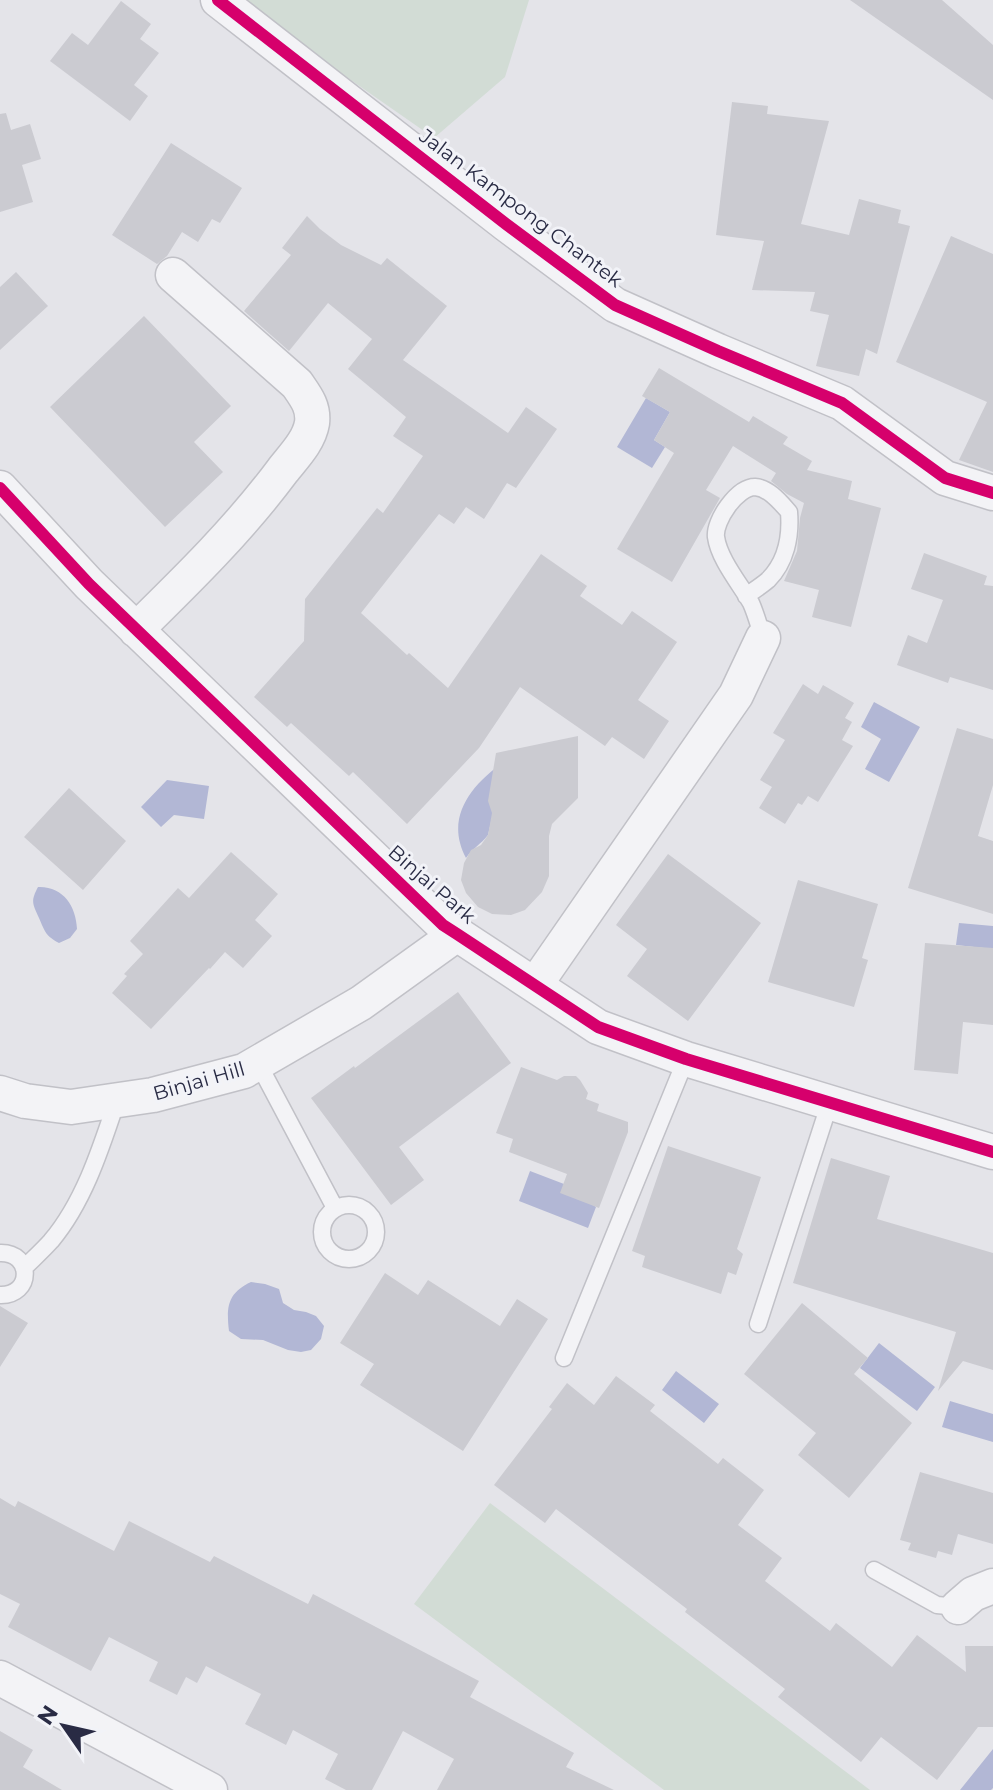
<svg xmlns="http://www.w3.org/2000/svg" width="993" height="1790" viewBox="0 0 993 1790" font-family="Montserrat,sans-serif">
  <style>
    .green { fill: #d2dcd5 }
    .water { fill: #b2b7d5 }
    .building { fill: #cbcbd1 }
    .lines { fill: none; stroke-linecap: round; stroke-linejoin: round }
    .service-casing { stroke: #c1c1c7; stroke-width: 19 }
    .minor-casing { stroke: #c1c1c7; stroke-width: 37 }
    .service { stroke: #f3f3f6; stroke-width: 16 }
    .minor { stroke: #f3f3f6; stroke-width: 34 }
    .cycleway-casing { stroke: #f2f3f8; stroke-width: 17 }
    .cycleway { stroke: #d6006c; stroke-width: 12 }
    .labels { text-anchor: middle; stroke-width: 6; stroke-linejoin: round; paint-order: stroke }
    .street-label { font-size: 20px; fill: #292b44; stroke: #f2f3f8 }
  </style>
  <rect width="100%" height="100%" fill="#e4e4e9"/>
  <path class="green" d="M 236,0 L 529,0 L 505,77 L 434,138 Z
    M 490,1503 L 870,1790 L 664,1790 L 414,1604 Z"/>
  <path class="water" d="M 646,398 L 670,412 L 654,440 L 665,447 L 652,468 L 617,447 Z
    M 874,702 L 920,727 L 889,782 L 865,769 L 881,739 L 861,727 Z
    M 505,761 L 488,835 C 481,844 472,849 466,858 C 444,817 472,784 505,761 Z
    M 167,780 L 209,786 L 204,819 L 174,815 L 161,827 L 141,807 Z
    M 38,887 C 63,886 76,906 77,929 L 70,938 L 59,943 C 46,936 45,932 39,918 C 33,904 30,902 38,887 Z
    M 959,923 L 993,926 L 993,949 L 956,945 Z
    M 530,1171 L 564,1184 L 596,1207 L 588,1228 L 519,1201 Z
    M 251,1282 L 265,1284 L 279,1289 L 283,1303 L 294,1310 L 306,1312 L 316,1316 L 324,1326 L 321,1339 L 311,1350 L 301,1352 L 288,1350 L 263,1340 L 241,1339 L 229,1331 C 226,1306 228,1293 251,1282 Z
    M 879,1343 L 935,1387 L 917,1411 L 860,1368 Z
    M 676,1371 L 719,1404 L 704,1423 L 662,1390 Z
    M 950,1401 L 993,1414 L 993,1442 L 942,1427 Z
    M 993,1749 L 993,1788 L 991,1790 L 960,1790 Z"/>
  <path class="building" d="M 850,0 L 942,0 L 993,45 L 993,100 Z
    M 121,1 L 151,24 L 140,39 L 159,53 L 134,85 L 148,96 L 130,121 L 50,61 L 72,33 L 88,45 Z
    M 732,102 L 768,106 L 767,114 L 829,121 L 801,224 L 849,235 L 859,199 L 901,210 L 898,223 L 910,226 L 877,354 L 866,349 L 859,376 L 816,366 L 829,315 L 810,311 L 815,292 L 752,290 L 764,241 L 716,235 Z
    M 6,113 L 11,130 L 30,124 L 41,159 L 22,165 L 33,202 L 0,212 L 0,114 Z
    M 171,143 L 242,188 L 220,223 L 212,219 L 198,242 L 182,232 L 167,256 L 157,264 L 112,235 Z
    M 307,216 L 320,229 L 341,245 L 381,265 L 387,258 L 447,306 L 403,360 L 508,433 L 526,407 L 557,429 L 516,488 L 507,483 L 484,519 L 466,507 L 454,524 L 439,514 L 361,613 L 407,655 L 409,653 L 448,688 L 541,554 L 587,586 L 580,596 L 622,625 L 632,611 L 677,642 L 638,700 L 669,721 L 644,759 L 612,737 L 605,746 L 520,687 L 479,748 L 407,824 L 353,772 L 349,776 L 291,723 L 287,727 L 254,697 L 304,641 L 305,599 L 377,508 L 383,513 L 423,456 L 393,436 L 406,417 L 348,369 L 372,339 L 328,303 L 289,351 L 244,311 L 291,255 L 282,248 Z
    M 951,236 L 993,254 L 993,472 L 959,460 L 987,402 L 896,362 Z
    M 16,272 L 48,306 L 0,350 L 0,287 Z
    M 144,316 L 231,406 L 194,442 L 223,472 L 165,527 L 50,407 Z
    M 659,368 L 749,422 L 753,416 L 788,437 L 783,444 L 812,461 L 807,470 L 852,481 L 848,499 L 881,508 L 851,627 L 812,617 L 819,590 L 784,581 L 797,551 L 800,518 L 804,503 L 787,494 L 771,481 L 776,473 L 733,446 L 706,490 L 720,498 L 672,582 L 617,549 L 674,453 L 654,440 L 670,412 L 642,396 Z
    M 924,553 L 987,576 L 984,585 L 993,586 L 993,690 L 950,677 L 948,683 L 897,665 L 908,635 L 927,643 L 943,600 L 911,589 Z
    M 803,684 L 818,694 L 823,685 L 854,703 L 845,718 L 852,722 L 842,740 L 853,746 L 818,802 L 808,796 L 802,805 L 798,803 L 785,824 L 759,808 L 772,787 L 760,780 L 785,740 L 773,733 Z
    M 957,728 L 993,739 L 993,785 L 978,836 L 993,841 L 993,914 L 908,888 Z
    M 578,736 L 578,798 L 552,824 L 549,836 L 549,876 L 542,892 L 525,910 L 511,915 L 492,914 L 478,907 L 466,893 L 461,880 L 464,863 L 471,850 L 481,845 L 488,835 L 492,813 L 488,801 L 496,753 Z
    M 69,788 L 126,841 L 83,890 L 24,837 Z
    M 231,852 L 278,894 L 255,920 L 272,936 L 243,968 L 225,952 L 210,969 L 209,968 L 151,1029 L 112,993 L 127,976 L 124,974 L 143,954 L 130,941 L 178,888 L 189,898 Z
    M 668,854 L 761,923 L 688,1021 L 627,976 L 647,949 L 616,925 Z
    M 798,880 L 878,904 L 862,958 L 868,960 L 854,1007 L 768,982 Z
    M 925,943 L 993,948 L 993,1025 L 963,1022 L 958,1074 L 914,1070 Z
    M 458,992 L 511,1063 L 399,1147 L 424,1180 L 391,1205 L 311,1098 L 354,1066 L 355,1068 Z
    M 521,1067 L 557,1080 L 564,1076 L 576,1076 L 580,1080 L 588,1093 L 586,1099 L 599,1104 L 597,1111 L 628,1122 L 628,1132 L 599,1208 L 560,1193 L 567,1174 L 509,1152 L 513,1139 L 496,1133 Z
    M 668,1146 L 761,1177 L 737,1249 L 743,1254 L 736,1275 L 728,1272 L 721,1294 L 642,1267 L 645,1256 L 632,1251 Z
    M 831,1158 L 890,1176 L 877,1219 L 993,1253 L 993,1370 L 963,1361 L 938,1391 L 956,1332 L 793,1283 Z
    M 385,1273 L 418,1295 L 428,1280 L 500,1326 L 517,1299 L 548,1319 L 463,1451 L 360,1385 L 374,1364 L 340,1343 Z
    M 802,1303 L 868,1358 L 854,1374 L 912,1423 L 849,1498 L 798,1455 L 816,1433 L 744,1374 Z
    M 0,1306 L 28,1323 L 0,1367 Z
    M 616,1376 L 655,1405 L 650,1411 L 718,1464 L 723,1458 L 764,1490 L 738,1525 L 782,1558 L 765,1581 L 830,1631 L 836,1623 L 892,1667 L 917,1635 L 966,1672 L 965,1646 L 993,1646 L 993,1727 L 978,1727 L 937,1780 L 881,1737 L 861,1762 L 778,1697 L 785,1689 L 685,1612 L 687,1609 L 556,1509 L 545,1523 L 494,1485 L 552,1409 L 549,1407 L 567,1383 L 594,1405 Z
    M 920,1472 L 993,1493 L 993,1544 L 958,1534 L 952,1555 L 938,1551 L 936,1558 L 908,1550 L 911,1543 L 900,1540 Z
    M 0,1498 L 15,1507 L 18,1501 L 114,1551 L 129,1521 L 210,1562 L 214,1556 L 308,1604 L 313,1594 L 479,1681 L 470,1697 L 574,1753 L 566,1767 L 614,1790 L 437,1790 L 454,1759 L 403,1731 L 372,1790 L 346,1790 L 325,1779 L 338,1754 L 293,1730 L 286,1745 L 245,1724 L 261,1694 L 206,1666 L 197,1683 L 186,1677 L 177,1695 L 149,1681 L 158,1662 L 109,1637 L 91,1671 L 8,1627 L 20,1604 L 0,1594 Z
    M 0,1731 L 33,1750 L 23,1767 L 62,1790 L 0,1790 Z"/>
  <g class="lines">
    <defs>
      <path id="service" d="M 746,596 C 753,591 761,586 768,580 C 786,562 791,536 789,512 C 780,502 769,488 755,487 C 737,487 714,521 716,537 C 719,559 740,584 751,603 C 756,614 759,626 763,638
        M 258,1063 L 335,1208
        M322 1232a27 27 0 1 1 54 0a27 27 0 1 1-54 0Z
        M 0,1253 C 33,1252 33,1296 0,1295
        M 24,1268 C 33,1259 42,1251 51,1241 C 84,1202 101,1148 117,1100
        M 758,1324 L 830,1102
        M 564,1358 L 686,1059
        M 874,1570 L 937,1605 L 958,1607"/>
      <path id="minor" d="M 218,0 L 506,224 L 615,305 L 718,351 L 842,403 L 945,478 L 993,493
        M 0,488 L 89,584 L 443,925 L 457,934 L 598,1027 L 686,1059 L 993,1152
        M 136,630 C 188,579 240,528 283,470 C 294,456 309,441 312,423 C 314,407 306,397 297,384 L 173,275
        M 535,985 L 736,695 L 763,638
        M 0,1093 L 25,1101 L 71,1107 L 153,1095 L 244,1071 L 361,1003 L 457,934
        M 958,1607 L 973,1594 L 993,1586
        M 0,1678 L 210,1790"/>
    </defs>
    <use href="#service" class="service-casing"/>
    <use href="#minor" class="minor-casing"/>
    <use href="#service" class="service"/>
    <use href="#minor" class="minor"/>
    <defs>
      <path id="cycleway" d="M 218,0 L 506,224 L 615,305 L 718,351 L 842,403 L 945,478 L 993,493
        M 0,488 L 89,584 L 443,925 L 457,934 L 598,1027 L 686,1059 L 993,1152"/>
    </defs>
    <use href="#cycleway" class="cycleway-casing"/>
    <use href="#cycleway" class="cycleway"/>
  </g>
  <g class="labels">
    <g class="street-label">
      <text transform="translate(521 208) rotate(37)" y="7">Jalan Kampong Chantek</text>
      <text transform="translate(432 884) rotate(41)" y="7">Binjai Park</text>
      <text transform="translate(199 1081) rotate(-16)" y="7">Binjai Hill</text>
    </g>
  </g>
  <g transform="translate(64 1726) rotate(304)" stroke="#f2f3f8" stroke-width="6" paint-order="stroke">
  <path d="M0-6L14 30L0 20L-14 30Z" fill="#292b44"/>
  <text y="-12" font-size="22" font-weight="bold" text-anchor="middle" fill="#292b44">N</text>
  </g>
</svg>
